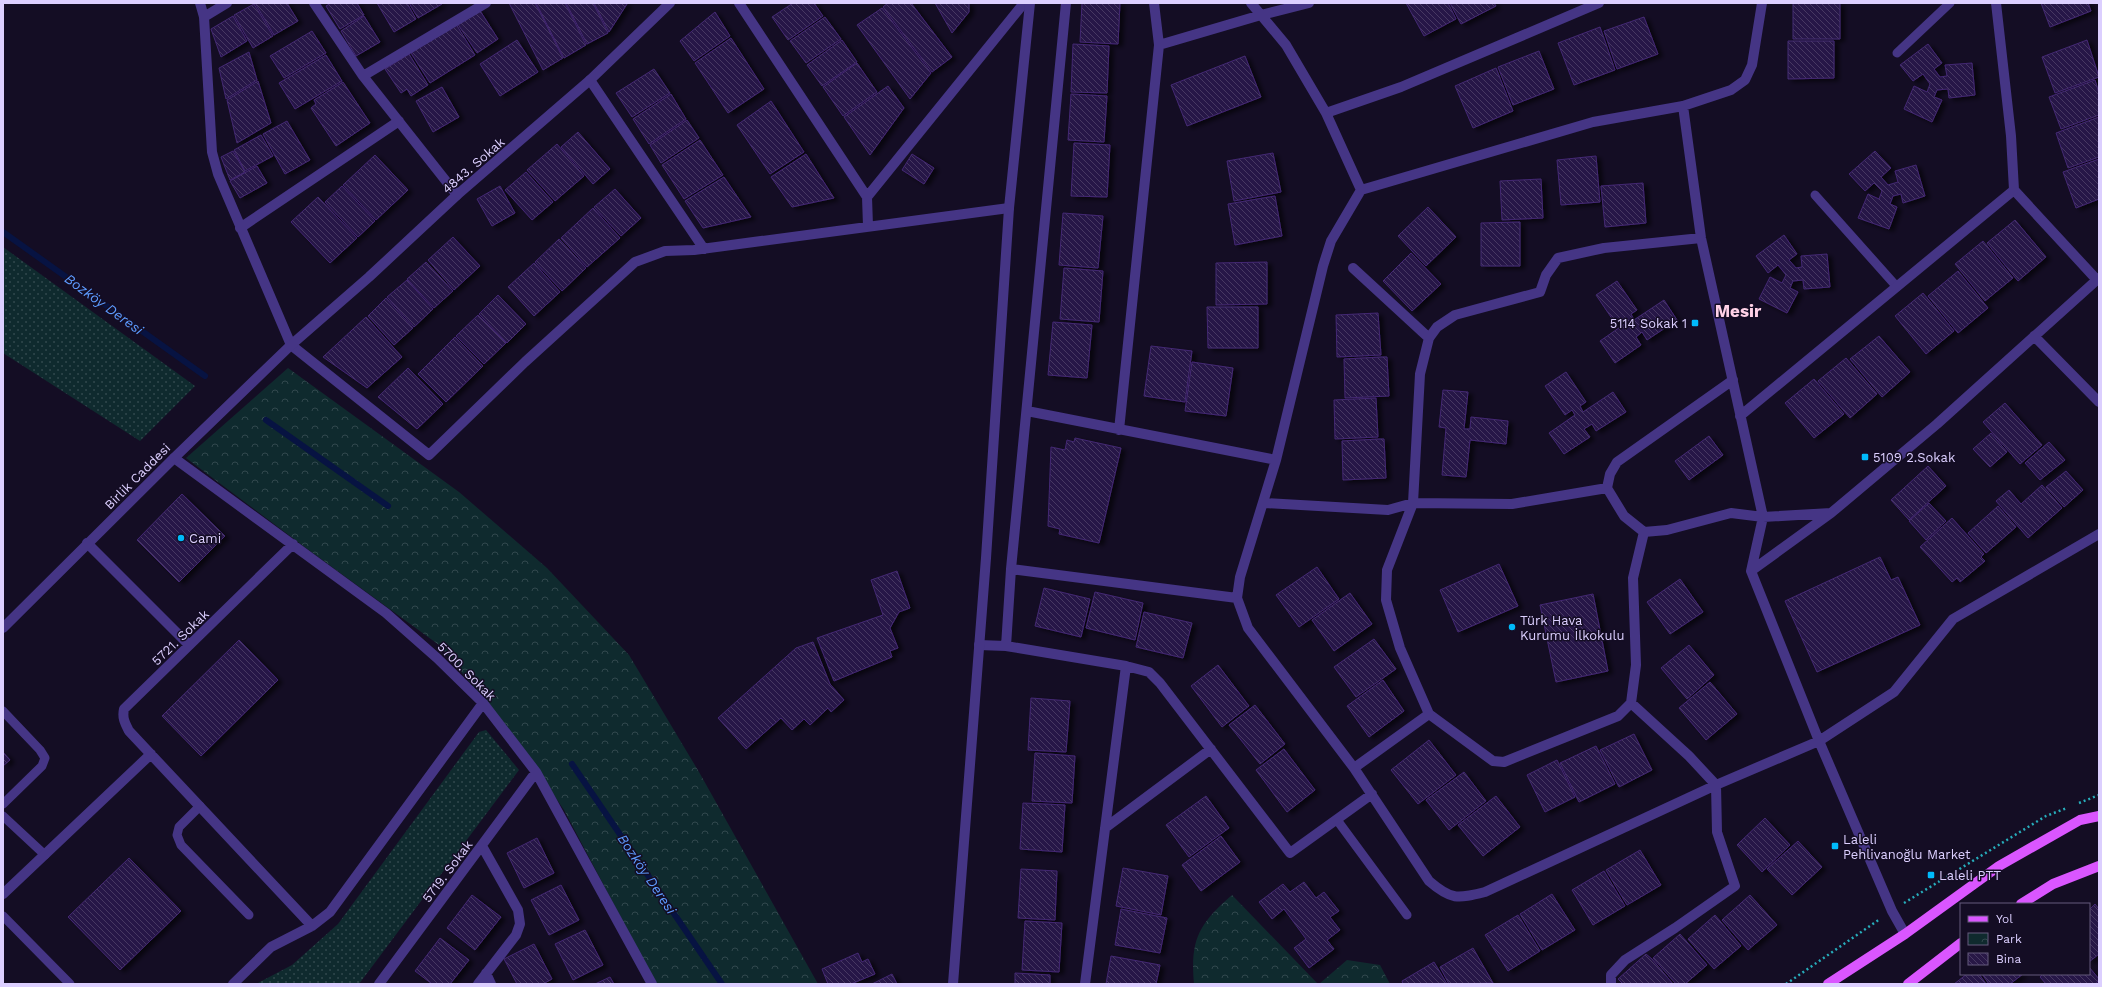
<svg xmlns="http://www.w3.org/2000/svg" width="2102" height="987" viewBox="0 0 2102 987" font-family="'Work Sans',sans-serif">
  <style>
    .grass { fill: url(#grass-dots) }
    .park { fill: url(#park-crowns) }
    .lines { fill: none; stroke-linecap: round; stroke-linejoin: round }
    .stream { stroke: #071342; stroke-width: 6 }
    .building { fill: url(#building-back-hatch); stroke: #432873; filter: url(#shadow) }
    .path { stroke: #27adbb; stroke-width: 2.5; stroke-dasharray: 2 3; stroke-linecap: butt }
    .service { stroke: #453585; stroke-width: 9 }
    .minor { stroke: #453585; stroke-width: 10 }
    .tertiary { stroke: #453585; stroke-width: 10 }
    .primary { stroke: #da56ff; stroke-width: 10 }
    .poi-dot { fill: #00bafa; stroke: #140d24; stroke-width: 1.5 }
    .labels { text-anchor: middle; stroke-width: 3; stroke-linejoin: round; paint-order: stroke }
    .street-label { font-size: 13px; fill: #dccfff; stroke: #140d24 }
    .poi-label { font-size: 13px; fill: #dccfff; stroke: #140d24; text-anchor: start }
    .water-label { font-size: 14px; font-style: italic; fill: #5d9bff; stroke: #140d24 }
    .district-label { font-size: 17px; font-weight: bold; fill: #ffd1e7; stroke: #140d24 }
  </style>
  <defs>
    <pattern id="grass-dots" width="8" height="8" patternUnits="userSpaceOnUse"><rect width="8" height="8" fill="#0f2a2e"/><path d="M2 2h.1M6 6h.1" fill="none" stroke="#31484d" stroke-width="1.8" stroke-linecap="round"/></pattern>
    <pattern id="park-crowns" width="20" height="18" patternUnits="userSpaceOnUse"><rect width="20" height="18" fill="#0f2a2e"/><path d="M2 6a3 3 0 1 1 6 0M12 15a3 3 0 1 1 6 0" fill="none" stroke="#31484d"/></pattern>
    <pattern id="building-back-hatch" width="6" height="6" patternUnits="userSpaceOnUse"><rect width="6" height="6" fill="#281846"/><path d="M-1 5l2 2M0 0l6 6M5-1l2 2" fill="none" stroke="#473962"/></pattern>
    <filter id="shadow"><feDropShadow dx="4.5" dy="2.5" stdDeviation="2" flood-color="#0009"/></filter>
  </defs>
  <rect width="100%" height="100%" fill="#140d24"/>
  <path class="grass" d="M 3,247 L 195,386 L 140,441 L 3,353 Z
    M 486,730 L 519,770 L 359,984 L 256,984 L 292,965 L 338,924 L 479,732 Z"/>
  <path class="park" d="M 288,368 L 459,492 L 547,568 L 629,655 L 699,772 L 818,984 L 656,984 L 564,810 L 514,736 L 439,645 L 306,548 L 186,458 Z
    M 1232,895 L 1318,984 L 1194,984 C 1190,939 1199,924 1232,895 Z
    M 1347,960 L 1380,965 L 1390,984 L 1319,984 Z"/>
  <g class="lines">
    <path class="stream" d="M 3,232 L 205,376
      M 266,420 L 388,506
      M 572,764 L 722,984"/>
  </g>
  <path class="building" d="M 255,3 L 287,3 L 298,21 L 274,35 Z
    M 331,3 L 357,3 L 364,15 L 340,29 L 326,6 Z
    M 377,3 L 407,3 L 416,19 L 394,32 Z
    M 409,3 L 441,3 L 442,4 L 418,18 Z
    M 509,3 L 535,3 L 563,58 L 543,70 Z
    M 536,3 L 565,3 L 586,45 L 564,58 Z
    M 566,3 L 593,3 L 608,33 L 587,44 Z
    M 594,3 L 626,3 L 627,4 L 609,32 Z
    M 793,3 L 814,3 L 823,16 L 788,40 L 772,17 Z
    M 888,3 L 911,3 L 952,57 L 932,72 L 883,7 Z
    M 935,3 L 969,3 L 969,12 L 952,33 Z
    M 1082,3 L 1120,3 L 1118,44 L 1080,42 Z
    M 1406,3 L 1448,3 L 1456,19 L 1424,36 Z
    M 1450,3 L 1494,3 L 1496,6 L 1461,24 Z
    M 1793,3 L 1840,3 L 1840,39 L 1793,39 Z
    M 2041,3 L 2088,3 L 2091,11 L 2050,27 Z
    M 254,4 L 273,36 L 253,48 L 234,15 Z
    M 882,8 L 931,73 L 910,99 L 857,25 Z
    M 479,9 L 498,39 L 477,53 L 457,23 Z
    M 715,12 L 730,36 L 694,61 L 680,41 Z
    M 233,16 L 247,41 L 221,57 L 211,29 Z
    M 364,16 L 380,42 L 356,56 L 341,31 Z
    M 825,17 L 841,39 L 806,63 L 790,41 Z
    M 1644,17 L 1658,54 L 1617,69 L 1604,31 Z
    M 456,24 L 475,55 L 430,83 L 411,53 Z
    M 1600,27 L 1615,70 L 1574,85 L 1558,43 Z
    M 312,31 L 326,53 L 284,78 L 270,56 Z
    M 731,38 L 764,89 L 728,113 L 695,63 Z
    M 517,40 L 538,72 L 500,96 L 480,64 Z
    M 842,40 L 857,62 L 822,86 L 807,65 Z
    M 2087,40 L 2099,77 L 2055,93 L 2042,57 Z
    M 1788,41 L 1834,41 L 1834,78 L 1788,79 Z
    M 1073,44 L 1109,46 L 1107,93 L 1071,92 Z
    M 1928,44 L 1942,63 L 1934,69 L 1940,77 L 1947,76 L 1945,65 L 1972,63 L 1975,95 L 1949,98 L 1948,89 L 1937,90 L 1934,97 L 1942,100 L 1932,122 L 1904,109 L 1914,86 L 1927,92 L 1930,84 L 1923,74 L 1913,81 L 1900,65 Z
    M 1539,51 L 1554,89 L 1513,105 L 1498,67 Z
    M 249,52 L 257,80 L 226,99 L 219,68 Z
    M 409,54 L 428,85 L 411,96 L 407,89 L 401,93 L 385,69 Z
    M 326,55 L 342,81 L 295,109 L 279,83 Z
    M 1245,56 L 1261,97 L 1187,126 L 1171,85 Z
    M 857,63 L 877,92 L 843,116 L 823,87 Z
    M 1496,68 L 1513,111 L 1473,128 L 1455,86 Z
    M 654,69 L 670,93 L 632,117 L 616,93 Z
    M 2095,80 L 2099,93 L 2099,115 L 2061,129 L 2049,97 Z
    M 258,81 L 271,123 L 237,143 L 227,100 Z
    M 343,82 L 370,123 L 336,146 L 311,108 L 316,104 L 314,100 Z
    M 888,86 L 904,108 L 870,155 L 844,117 Z
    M 442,87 L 459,117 L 433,132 L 416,101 Z
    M 671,94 L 686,119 L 649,144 L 633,119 Z
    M 1071,94 L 1107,96 L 1104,142 L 1068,140 Z
    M 771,101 L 804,152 L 770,174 L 737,125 Z
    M 2099,117 L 2099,157 L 2068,168 L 2056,133 Z
    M 687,120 L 699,138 L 661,163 L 650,145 Z
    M 287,121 L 310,160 L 285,174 L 263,134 Z
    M 578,132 L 610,169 L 593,184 L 561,147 Z
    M 261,135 L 273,156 L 245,171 L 234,150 Z
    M 700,140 L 723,175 L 684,199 L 662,165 Z
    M 1074,143 L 1110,145 L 1107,197 L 1071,196 Z
    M 557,144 L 584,176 L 555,201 L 527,170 Z
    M 233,151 L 245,172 L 230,180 L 221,157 Z
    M 1875,151 L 1891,168 L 1881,177 L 1888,185 L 1898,182 L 1895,171 L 1916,165 L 1925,196 L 1903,203 L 1901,194 L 1893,196 L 1890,204 L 1897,207 L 1889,229 L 1858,218 L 1868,194 L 1879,199 L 1882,191 L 1874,183 L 1865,191 L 1849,174 Z
    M 1273,153 L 1281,192 L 1234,201 L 1227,161 Z
    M 806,154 L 834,198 L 792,207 L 771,177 Z
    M 912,154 L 934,168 L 924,184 L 902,170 Z
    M 375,155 L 408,190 L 376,220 L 343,185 Z
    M 1596,156 L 1600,202 L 1561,205 L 1557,160 Z
    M 2099,159 L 2099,199 L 2076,208 L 2063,172 Z
    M 257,166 L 267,183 L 240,198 L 230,181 Z
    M 526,172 L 553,202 L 532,220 L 505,190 Z
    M 724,177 L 751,217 L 703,228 L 685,201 Z
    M 1541,179 L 1543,218 L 1502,220 L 1500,181 Z
    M 1643,183 L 1646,223 L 1605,227 L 1601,186 Z
    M 342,186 L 375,221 L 358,237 L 325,202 Z
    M 500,186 L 515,213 L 492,226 L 477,199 Z
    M 615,189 L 641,218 L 621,236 L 594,207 Z
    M 1275,196 L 1282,236 L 1235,245 L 1228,204 Z
    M 318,197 L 357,238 L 330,263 L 291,222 Z
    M 1428,207 L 1456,237 L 1426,266 L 1398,236 Z
    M 593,208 L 620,238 L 587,267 L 561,238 Z
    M 1063,213 L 1103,216 L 1098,268 L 1059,265 Z
    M 2015,220 L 2046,257 L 2018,281 L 1987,243 Z
    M 1520,222 L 1520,266 L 1481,266 L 1481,223 Z
    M 1784,235 L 1797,254 L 1789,260 L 1796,268 L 1802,267 L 1801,256 L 1827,254 L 1830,287 L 1804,289 L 1803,280 L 1793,281 L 1790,288 L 1798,292 L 1787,313 L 1759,299 L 1770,277 L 1782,283 L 1786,275 L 1778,265 L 1768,273 L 1756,256 Z
    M 453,237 L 480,266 L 454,290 L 428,260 Z
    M 559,239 L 586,268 L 562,291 L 535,262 Z
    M 1983,241 L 2013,278 L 1985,301 L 1955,264 Z
    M 1411,253 L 1441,284 L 1412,311 L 1383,281 Z
    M 426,262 L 453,291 L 434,308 L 407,279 Z
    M 1267,262 L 1267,304 L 1216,305 L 1216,263 Z
    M 534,263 L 560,292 L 534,316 L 508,287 Z
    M 1064,268 L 1103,271 L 1099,322 L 1060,319 Z
    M 1958,271 L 1988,308 L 1958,333 L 1928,296 Z
    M 407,280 L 433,309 L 414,327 L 387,297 Z
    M 1617,281 L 1637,310 L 1631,314 L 1634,320 L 1664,300 L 1677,320 L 1647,340 L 1642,332 L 1636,337 L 1641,345 L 1615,363 L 1600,341 L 1626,323 L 1622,318 L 1615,323 L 1596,295 Z
    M 1923,293 L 1954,331 L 1926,354 L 1895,316 Z
    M 498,295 L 526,324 L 507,343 L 479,314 Z
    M 386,298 L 413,328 L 394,345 L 368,316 Z
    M 1207,307 L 1258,307 L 1258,348 L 1208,348 Z
    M 1378,313 L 1381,355 L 1337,357 L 1336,315 Z
    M 478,315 L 506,343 L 484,364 L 456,336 Z
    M 366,317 L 402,357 L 367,388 L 323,357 Z
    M 1053,322 L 1092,325 L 1087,378 L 1048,375 Z
    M 1879,336 L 1910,372 L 1882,397 L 1850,359 Z
    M 455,337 L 483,366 L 446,402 L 418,374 Z
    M 1151,346 L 1192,351 L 1185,402 L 1144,396 Z
    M 1381,357 L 1387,357 L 1389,396 L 1345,398 L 1344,359 Z
    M 1846,358 L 1877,394 L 1850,418 L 1818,381 Z
    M 1192,362 L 1233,368 L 1226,416 L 1185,411 Z
    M 408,368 L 443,404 L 417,429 L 378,397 Z
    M 1566,372 L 1586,402 L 1580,406 L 1583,412 L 1613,392 L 1626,412 L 1596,431 L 1592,424 L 1584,429 L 1590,437 L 1564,454 L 1549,433 L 1575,415 L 1572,410 L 1565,415 L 1545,386 Z
    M 1814,379 L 1844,414 L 1814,438 L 1785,403 Z
    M 1443,390 L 1468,392 L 1464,429 L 1470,429 L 1471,417 L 1508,421 L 1506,444 L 1470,440 L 1466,477 L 1442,475 L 1446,428 L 1439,427 Z
    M 1376,398 L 1378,437 L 1335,439 L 1334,400 Z
    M 2005,403 L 2042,445 L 2020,464 L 1983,422 Z
    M 1991,433 L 2007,452 L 1990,467 L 1973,449 Z
    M 1709,436 L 1723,455 L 1689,480 L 1675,461 Z
    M 1075,438 L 1121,448 L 1099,543 L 1059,534 L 1060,529 L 1048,526 L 1051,447 L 1065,450 L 1067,440 L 1074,442 Z
    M 1379,439 L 1384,439 L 1386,478 L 1343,480 L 1342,441 Z
    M 2049,442 L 2065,460 L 2040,480 L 2025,463 Z
    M 1928,466 L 1946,486 L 1909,520 L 1891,500 Z
    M 2066,471 L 2083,490 L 2064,507 L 2046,487 Z
    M 2042,485 L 2062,508 L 2028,538 L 1996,501 L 2009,490 L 2021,504 Z
    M 182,494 L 225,536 L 179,582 L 137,540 Z
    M 1929,503 L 1946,521 L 1926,540 L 1909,521 Z
    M 1998,506 L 2016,527 L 1986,553 L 1968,533 Z
    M 1952,518 L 1984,554 L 1981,557 L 1985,561 L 1960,582 L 1957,578 L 1952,582 L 1920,547 Z
    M 1880,557 L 1891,580 L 1898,577 L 1920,625 L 1817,672 L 1785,601 Z
    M 1499,564 L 1518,606 L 1458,632 L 1440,590 Z
    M 1317,567 L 1339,599 L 1299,627 L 1276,595 Z
    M 897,571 L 910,608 L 899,612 L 890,628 L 898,648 L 890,651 L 892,657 L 834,681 L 817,638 L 883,615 L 871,580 Z
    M 1680,579 L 1703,612 L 1670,634 L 1647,602 Z
    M 1044,588 L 1090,599 L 1081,637 L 1035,626 Z
    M 1095,592 L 1143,603 L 1135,640 L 1086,628 Z
    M 1350,593 L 1372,624 L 1334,651 L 1312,620 Z
    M 1593,594 L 1608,671 L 1556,682 L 1540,605 Z
    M 1144,612 L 1192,623 L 1183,658 L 1136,647 Z
    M 1374,639 L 1396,669 L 1356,697 L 1334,667 Z
    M 239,640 L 278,680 L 201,756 L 162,716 Z
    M 813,642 L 830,684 L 844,700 L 831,712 L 828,708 L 810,725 L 804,719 L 792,730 L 781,718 L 746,749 L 718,718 L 796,648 Z
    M 1689,645 L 1714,675 L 1687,699 L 1661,668 Z
    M 1218,665 L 1249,706 L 1222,727 L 1191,686 Z
    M 1383,680 L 1404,711 L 1369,737 L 1347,706 Z
    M 1710,682 L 1737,714 L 1706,740 L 1679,708 Z
    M 1031,698 L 1070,701 L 1066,752 L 1028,750 Z
    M 1255,705 L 1285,744 L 1260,764 L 1229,725 Z
    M 1634,734 L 1652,770 L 1619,787 L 1600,750 Z
    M 1429,740 L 1456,775 L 1418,804 L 1391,770 Z
    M 1596,746 L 1615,784 L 1579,802 L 1560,763 Z
    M 1284,749 L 1315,790 L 1287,812 L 1256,770 Z
    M 3,752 L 10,760 L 3,766 Z
    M 1035,753 L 1075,756 L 1072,803 L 1032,801 Z
    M 1557,760 L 1575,797 L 1545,812 L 1527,775 Z
    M 1464,772 L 1486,801 L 1449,830 L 1426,800 Z
    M 1206,796 L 1229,828 L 1189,857 L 1166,825 Z
    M 1496,796 L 1520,827 L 1483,856 L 1458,825 Z
    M 1023,803 L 1065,805 L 1062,852 L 1020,849 Z
    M 1765,818 L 1790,845 L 1762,872 L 1737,845 Z
    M 1221,836 L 1240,862 L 1201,891 L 1182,865 Z
    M 537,838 L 554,873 L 524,888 L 507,853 Z
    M 1798,841 L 1822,867 L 1792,895 L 1767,869 Z
    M 1640,850 L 1661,885 L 1627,905 L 1606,870 Z
    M 129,858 L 181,911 L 120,970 L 68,917 Z
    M 1123,868 L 1168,876 L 1161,915 L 1116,906 Z
    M 1021,869 L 1057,871 L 1055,920 L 1018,918 Z
    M 1604,871 L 1625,906 L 1593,925 L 1572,890 Z
    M 1304,882 L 1316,898 L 1324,892 L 1339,911 L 1330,917 L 1340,930 L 1327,940 L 1334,949 L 1309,968 L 1294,948 L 1306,939 L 1284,909 L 1272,919 L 1259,902 L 1283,884 L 1290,892 Z
    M 561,885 L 579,920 L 549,935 L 531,900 Z
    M 1552,894 L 1575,930 L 1542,950 L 1520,914 Z
    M 472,895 L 501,917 L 475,950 L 447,928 Z
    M 1750,895 L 1777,925 L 1748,950 L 1722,920 Z
    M 2095,904 L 2099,909 L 2099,954 L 2089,962 L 2089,910 Z
    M 1121,909 L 1167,918 L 1160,953 L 1115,945 Z
    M 1518,915 L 1540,951 L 1508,971 L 1485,935 Z
    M 1715,915 L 1741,946 L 1714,969 L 1688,939 Z
    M 1025,921 L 1062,923 L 1059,972 L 1022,970 Z
    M 585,930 L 603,965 L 573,980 L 555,944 Z
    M 1680,934 L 1707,965 L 1685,984 L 1676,984 L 1653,958 Z
    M 440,938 L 469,960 L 450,984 L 432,984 L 415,971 Z
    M 534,944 L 552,979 L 543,984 L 517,984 L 504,959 Z
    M 1473,948 L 1493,983 L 1449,984 L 1440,967 Z
    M 858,953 L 862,962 L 868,959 L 875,974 L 851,984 L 828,984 L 822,969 Z
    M 1646,954 L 1652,959 L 1673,984 L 1623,984 L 1618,979 Z
    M 1111,956 L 1160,965 L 1156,984 L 1106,984 Z
    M 1434,962 L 1447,984 L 1403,984 L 1402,981 Z
    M 2089,967 L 2099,979 L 2096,984 L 2046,984 L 2040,977 L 2043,974 L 2089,974 Z
    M 1015,973 L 1050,975 L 1050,984 L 1015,984 Z
    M 892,974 L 897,984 L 872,984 Z
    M 1967,974 L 1979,974 L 1986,984 L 1954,984 Z
    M 1982,974 L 2023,974 L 2010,984 L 1989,984 Z
    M 610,977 L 614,984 L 595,984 Z"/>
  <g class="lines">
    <path class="path" d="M 2079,803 L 2099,795
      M 1904,903 L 2046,816 L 2067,808
      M 1786,984 L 1880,919"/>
    <path class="service" d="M 1897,53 L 1950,3
      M 1815,195 L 1897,287
      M 3,711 L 40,750 L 45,758 L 42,766 L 3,804
      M 200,806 L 179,827 L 177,835 L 181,845 L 249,915
      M 3,816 L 45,855
      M 1337,820 L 1407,915
      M 3,916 L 70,984"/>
    <path class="minor" d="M 200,3 L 204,17 L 212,152 L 218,174 L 291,345 L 429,455 L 525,362 L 635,262 L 665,251 L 694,250 L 1009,208
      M 314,3 L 363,76 L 457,195
      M 739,3 L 867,197 L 868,226
      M 1251,3 L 1286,45 L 1326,113 L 1361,190
      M 1762,3 L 1752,65 L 1745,80 L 1731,90 L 1683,106 L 1593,122 L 1361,190 L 1331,241 L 1323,266 L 1276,460 L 1240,577 L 1237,598 L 1248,628 L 1354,768 L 1429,881 C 1451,900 1457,899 1485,892 L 1716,785 L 1819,741 L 1894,692 L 1953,619 L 2099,534
      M 1996,3 L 2011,136 L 2014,190 L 2097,280
      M 204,17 L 227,3
      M 1159,45 L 1261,15 L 1309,3
      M 363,76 L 486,3
      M 590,80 L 704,249
      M 1683,106 L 1701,238 L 1763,517 L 1751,571 L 1819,741 L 1892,911 L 1905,934
      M 1326,113 L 1401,87 L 1599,3
      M 867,197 L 1024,3
      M 240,228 L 399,121
      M 1353,268 L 1429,338 L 1420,374 L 1413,503 L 1387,570 L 1386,600 L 1400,648 L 1429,714 L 1493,761 L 1504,762 L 1618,716 L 1631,703 L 1689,756 L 1716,785 L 1717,832 L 1735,886 L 1675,928 L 1625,960 L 1611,975 L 1611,984
      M 2034,336 L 2099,402
      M 1429,338 L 1437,327 L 1455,315 L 1540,292 L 1546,275 L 1558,258 L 1604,248 L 1701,238
      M 1027,411 L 1276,460
      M 1740,416 L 2014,190
      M 1119,430 L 1159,45 L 1154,3
      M 174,458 L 386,613 L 437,658 L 483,703 L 536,772 L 652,984
      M 1265,503 L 1388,510 L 1413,503 L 1512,504 L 1607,488
      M 1644,532 L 1667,530 L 1731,513 L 1763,517 L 1831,513
      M 87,543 L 189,645
      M 293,544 L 124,709 C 122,718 125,723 129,731 L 312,926
      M 1011,569 L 1237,598
      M 1751,571 L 1831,513 L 1937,424 L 2099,278
      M 979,645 L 1006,646 L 1126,666 L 1149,672 L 1160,683 L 1290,853 L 1372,794
      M 1006,646 L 1011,569 L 1066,3
      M 1631,703 L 1636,665 L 1633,578 L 1644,532 L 1624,516 L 1607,488 L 1610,474 L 1617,462 L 1733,380
      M 1354,768 L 1429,714
      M 1105,828 L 1211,749
      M 3,894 L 151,754
      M 486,973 L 491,984
      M 233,984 L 271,947 L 312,926 L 330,912 L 483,703
      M 379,984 L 536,772
      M 478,984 L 516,935 L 520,924 L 518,910 L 482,846
      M 1085,984 L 1126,666"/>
    <path class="tertiary" d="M 3,628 L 174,458 L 291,345 L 369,277 L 457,195 L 590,80 L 670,3
      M 953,984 L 986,558 L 1009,208 L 1030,3"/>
    <path class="primary" d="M 2021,904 L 2053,884 L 2099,866
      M 1828,984 L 1905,934 L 1999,866 L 2080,820 L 2099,816
      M 1908,984 L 1961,943"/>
  </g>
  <g class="poi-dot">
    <rect x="1691" y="319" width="8" height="8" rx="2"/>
    <rect x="1861" y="453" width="8" height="8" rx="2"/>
    <circle cx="181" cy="538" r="4"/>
    <circle cx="1512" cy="627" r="4"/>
    <rect x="1831" y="842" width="8" height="8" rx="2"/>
    <rect x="1927" y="871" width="8" height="8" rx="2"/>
  </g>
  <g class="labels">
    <g class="street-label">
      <text transform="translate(473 165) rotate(-41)" y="5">4843. Sokak</text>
      <text transform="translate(137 476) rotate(-45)" y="5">Birlik Caddesi</text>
      <text transform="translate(180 637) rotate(-44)" y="5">5721. Sokak</text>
      <text transform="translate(467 671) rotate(45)" y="5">5700. Sokak</text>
      <text transform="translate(447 871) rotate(-53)" y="5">5719. Sokak</text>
    </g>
    <g class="poi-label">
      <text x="1687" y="328" text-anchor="end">5114 Sokak 1</text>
      <text x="1873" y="462">5109 2.Sokak</text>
      <text x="189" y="543">Cami</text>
      <text x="1520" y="625">Türk Hava<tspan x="1520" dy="15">Kurumu İlkokulu</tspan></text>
      <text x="1843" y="844">Laleli<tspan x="1843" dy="15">Pehlivanoğlu Market</tspan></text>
      <text x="1939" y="880">Laleli PTT</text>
    </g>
    <g class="water-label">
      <text transform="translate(104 304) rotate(36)" y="5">Bozköy Deresi</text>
      <text transform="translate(647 874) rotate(56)" y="5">Bozköy Deresi</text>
    </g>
    <g class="district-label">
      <text x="1738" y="317">Mesir</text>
    </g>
  </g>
  <rect width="2102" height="987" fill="none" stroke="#dccfff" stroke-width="8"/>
  <rect x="1960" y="903" width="130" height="72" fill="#140d24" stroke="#645b7c"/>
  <rect x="1968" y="916" width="20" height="6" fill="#da56ff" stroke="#645b7c"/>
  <text x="1996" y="923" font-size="12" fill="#dccfff">Yol</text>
  <rect x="1968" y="933" width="20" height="12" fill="url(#park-crowns)" stroke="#645b7c"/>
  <text x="1996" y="943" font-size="12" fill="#dccfff">Park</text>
  <rect x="1968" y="953" width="20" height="12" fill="url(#building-back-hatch)" stroke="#645b7c"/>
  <text x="1996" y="963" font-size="12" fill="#dccfff">Bina</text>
</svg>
